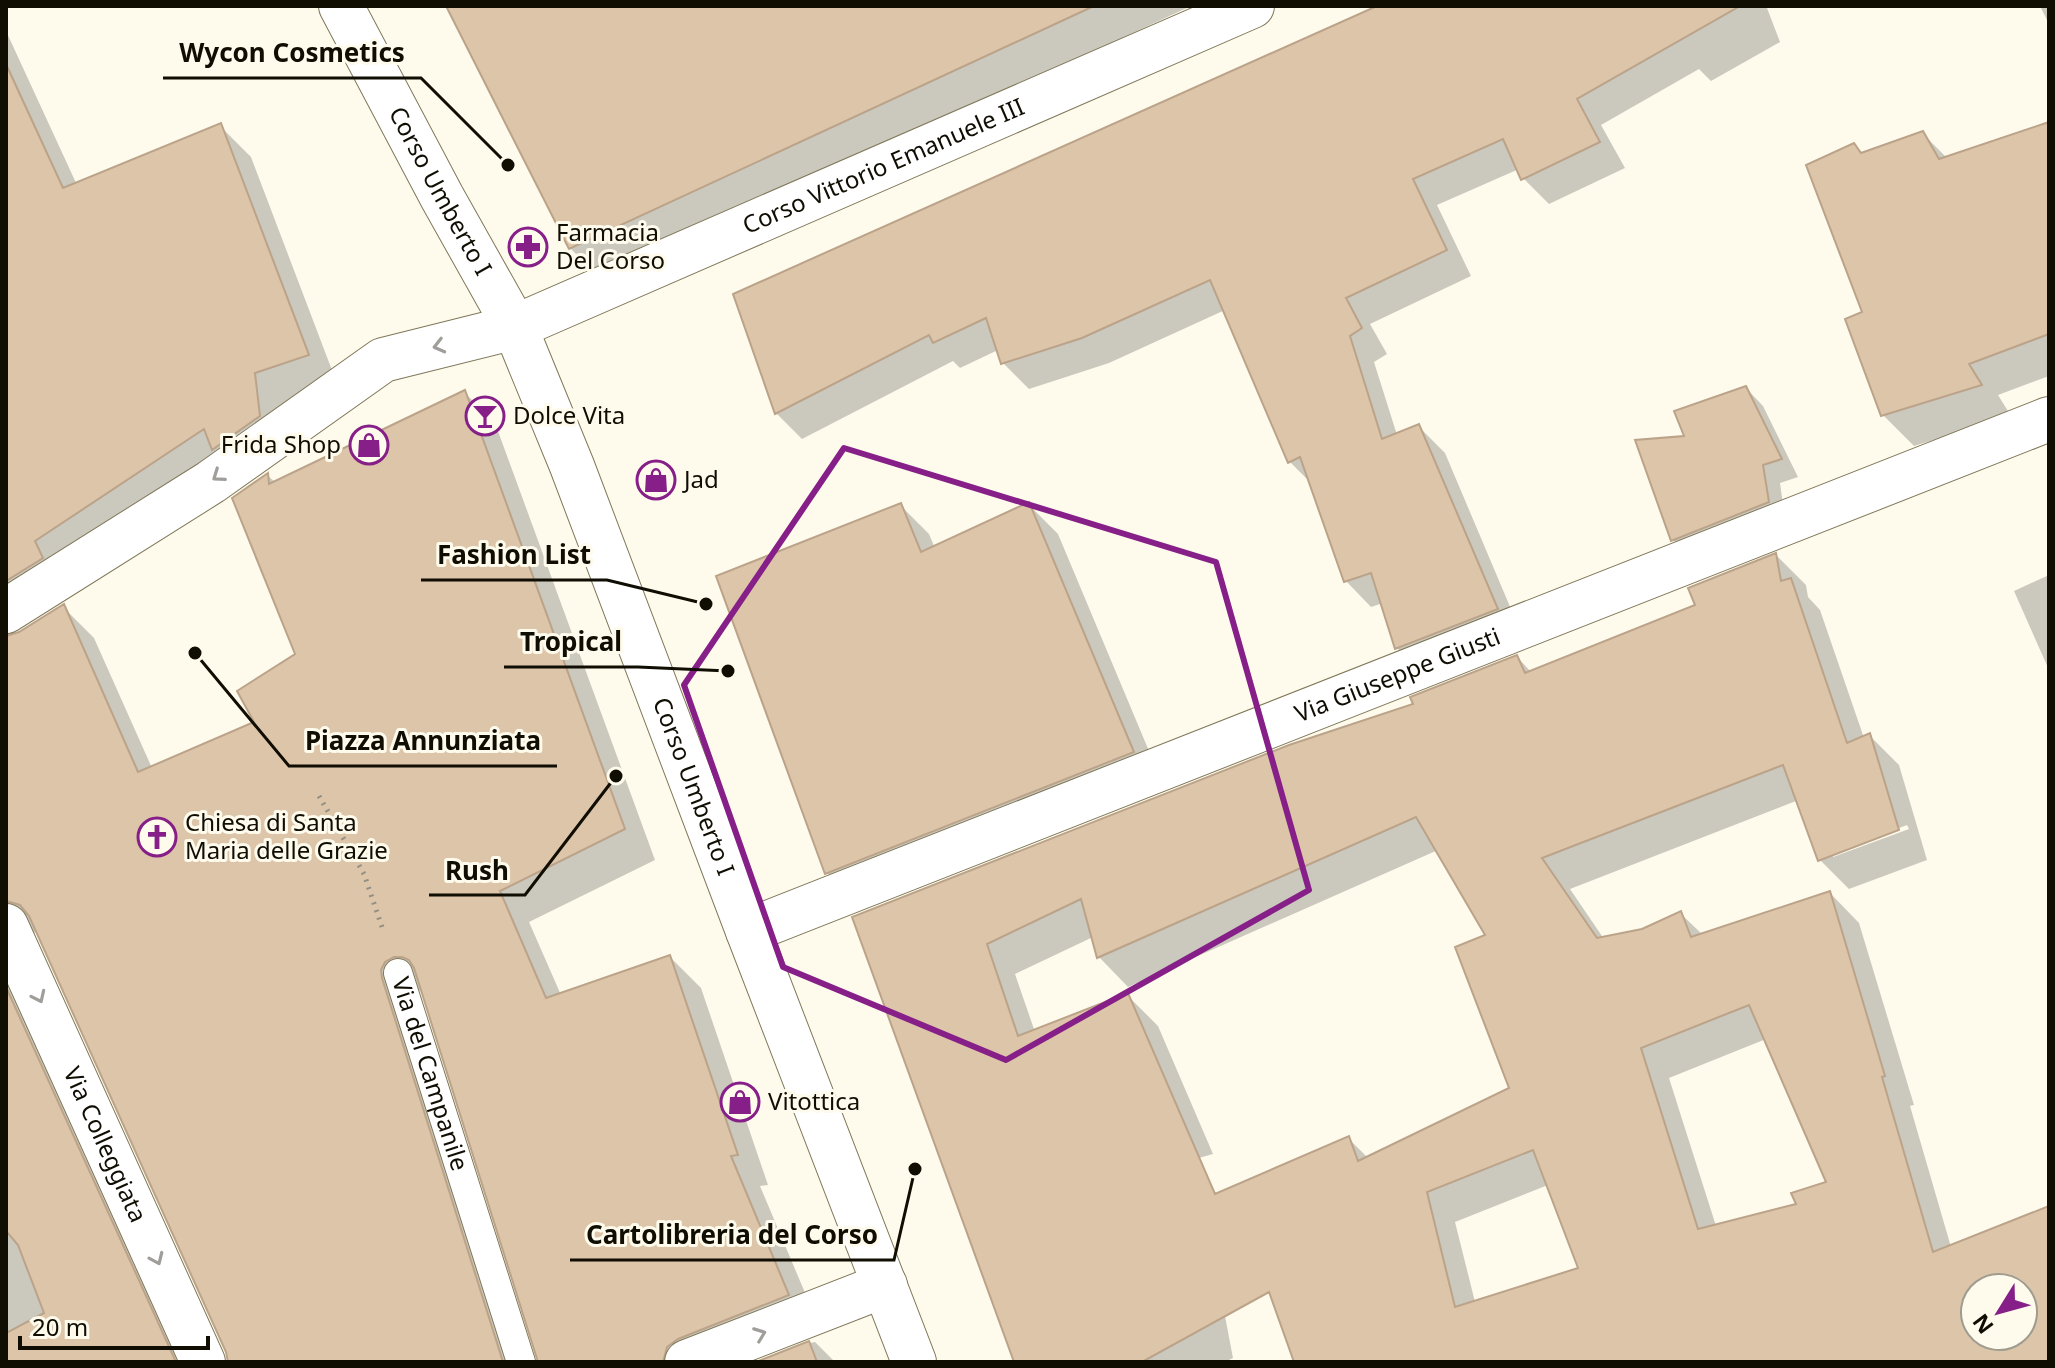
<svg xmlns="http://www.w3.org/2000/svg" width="2055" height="1368" viewBox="0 0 2055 1368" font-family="'Noto Sans',sans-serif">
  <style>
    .shadow { fill: #0003; fill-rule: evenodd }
    .building { fill: #ddc5aa; stroke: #bba389; stroke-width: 2; fill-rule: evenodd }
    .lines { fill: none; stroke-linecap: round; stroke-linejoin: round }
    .lane-casing { stroke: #807859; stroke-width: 30 }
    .street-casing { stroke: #807859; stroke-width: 46 }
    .secondary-casing { stroke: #807859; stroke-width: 46 }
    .path { stroke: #949184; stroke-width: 5; stroke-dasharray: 2 6; stroke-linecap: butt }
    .lane { stroke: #fff; stroke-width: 28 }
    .street { stroke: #fff; stroke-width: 44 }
    .secondary { stroke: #fff; stroke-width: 44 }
    .oneway { stroke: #9f9e9a }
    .marked { fill: none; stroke: #862088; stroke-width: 6; stroke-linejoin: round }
    .labels { text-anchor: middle; stroke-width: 6; stroke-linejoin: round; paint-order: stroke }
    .street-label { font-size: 24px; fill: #100d03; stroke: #fefbed }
    .poi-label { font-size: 24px; fill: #100d03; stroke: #fefbed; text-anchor: start }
    .leader { fill: none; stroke: #100d03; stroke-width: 3 }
    .callout-dot { fill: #100d03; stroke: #fefbed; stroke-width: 3 }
    .callout-label { font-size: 26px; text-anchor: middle; font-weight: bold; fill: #100d03; stroke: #fefbed; stroke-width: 6; stroke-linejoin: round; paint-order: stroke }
  </style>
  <rect width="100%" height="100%" fill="#fefbed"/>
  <path class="shadow" d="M 448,6 L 1191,6 L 601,279 L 570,248 Z
    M 1382,6 L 1771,6 L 1767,8 L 1780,42 L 1711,81 L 1699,69 L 1601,125 L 1625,168 L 1549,204 L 1523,178 L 1519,169 L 1437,205 L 1471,276 L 1370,324 L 1387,354 L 1374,362 L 1397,435 L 1419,427 L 1445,453 L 1522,635 L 1423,674 L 1397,648 L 1383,603 L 1371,607 L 1346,581 L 1311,483 L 1290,462 L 1225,310 L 1109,363 L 1029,389 L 1003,363 L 998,350 L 960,368 L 953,361 L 802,439 L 776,413 Z
    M 2040,6 L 2049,6 L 2049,22 L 2047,20 Z
    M 6,31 L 77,185 L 220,126 L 251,157 L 338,386 L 15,630 L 13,636 L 63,607 L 94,638 L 152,768 L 257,723 L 297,654 L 267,475 L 276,483 L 464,392 L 495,423 L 655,860 L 529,922 L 561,995 L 670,957 L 701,988 L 768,1185 L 760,1186 L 819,1326 L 728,1362 L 539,1362 L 423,988 L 416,993 L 523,1362 L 230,1362 L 228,1352 L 38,932 L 26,934 L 191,1362 L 6,1362 Z
    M 2049,124 L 2049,376 L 1998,395 L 2011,416 L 1914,446 L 1883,415 L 1865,313 L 1863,155 L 1922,133 L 1947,158 Z
    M 1746,388 L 1763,406 L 1798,477 L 1780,483 L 1785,520 L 1691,557 L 1673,540 L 1687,438 Z
    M 900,505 L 929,534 L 935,548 L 1029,505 L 1058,534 L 1162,782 L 856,902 L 827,873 Z
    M 1776,555 L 1806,585 L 1808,597 L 1820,610 L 1864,738 L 1869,735 L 1899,765 L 1927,860 L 1849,889 L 1819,859 L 1798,801 L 1796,801 L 1570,889 L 1604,939 L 1643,931 L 1681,914 L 1703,935 L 1830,893 L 1859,923 L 1914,1105 L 1910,1106 L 1951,1247 L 2049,1208 L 2049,1362 L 1297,1362 L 1348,1138 L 1368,1158 L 1511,1089 L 1488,936 L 1438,850 L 1128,987 L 1099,957 L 1093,937 L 1015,974 L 1035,1032 L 1128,996 L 1158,1026 L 1213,1154 L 1195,1159 L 1233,1358 L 1225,1362 L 1016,1362 L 854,918 L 1415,705 L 1517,657 L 1532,673 L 1697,606 ZM 1907,825 L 1909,829 L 1833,857 L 1833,853 ZM 1766,1039 L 1829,1183 L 1798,1206 L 1716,1226 L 1669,1078 ZM 1548,1185 L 1581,1269 L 1475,1302 L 1455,1222 ZM 1975,1288 L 2023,1288 L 2023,1336 L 1975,1336 Z
    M 2049,575 L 2049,670 L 2014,591 Z
    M 815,1342 L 835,1362 L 761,1362 L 809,1343 Z"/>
  <path class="building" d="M 446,6 L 1094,6 L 569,249 Z
    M 1377,6 L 1740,6 L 1577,99 L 1600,142 L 1521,180 L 1503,139 L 1413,179 L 1447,250 L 1346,298 L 1362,328 L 1350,336 L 1382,439 L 1419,424 L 1498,609 L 1395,649 L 1371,573 L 1344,582 L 1300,457 L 1288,463 L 1210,280 L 1082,338 L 1001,364 L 986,318 L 933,343 L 929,335 L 775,414 L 733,294 Z
    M 6,64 L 63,188 L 221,123 L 309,355 L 255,373 L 260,416 L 212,450 L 204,429 L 35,541 L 43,558 L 6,581 Z
    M 2049,122 L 2049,334 L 1969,364 L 1982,385 L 1881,416 L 1845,319 L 1862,312 L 1806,165 L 1854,143 L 1861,153 L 1923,131 L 1939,159 Z
    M 1746,386 L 1782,459 L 1763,465 L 1769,502 L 1671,541 L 1635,440 L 1684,436 L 1674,411 Z
    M 465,390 L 625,829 L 500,891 L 546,998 L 670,955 L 738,1155 L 731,1156 L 789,1295 L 678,1339 L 667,1347 L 663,1362 L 538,1362 L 414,968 L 409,960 L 402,957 L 394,957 L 385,962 L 381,970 L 382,978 L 503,1362 L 228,1362 L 226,1352 L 29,916 L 20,905 L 6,901 L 6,636 L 19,632 L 64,604 L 138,772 L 254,722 L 237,691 L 295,654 L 232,498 L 268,473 L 269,484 Z
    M 1029,502 L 1134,752 L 825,874 L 716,576 L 901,503 L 921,552 Z
    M 1776,553 L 1781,581 L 1791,578 L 1847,743 L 1870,733 L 1899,830 L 1818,861 L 1783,765 L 1542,858 L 1597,938 L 1642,929 L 1681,911 L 1691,937 L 1830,891 L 1885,1076 L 1882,1077 L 1933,1252 L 2049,1206 L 2049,1362 L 1294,1362 L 1269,1292 L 1142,1362 L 1014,1362 L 852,917 L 1289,745 L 1413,704 L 1410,697 L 1517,655 L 1525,673 L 1695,605 L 1688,588 ZM 1416,817 L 1485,935 L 1455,947 L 1509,1088 L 1358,1161 L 1349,1136 L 1215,1194 L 1128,993 L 1018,1036 L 987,944 L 1081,899 L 1097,958 ZM 1749,1005 L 1826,1182 L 1791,1193 L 1796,1204 L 1698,1229 L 1641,1048 ZM 1533,1150 L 1578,1268 L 1455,1307 L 1427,1192 ZM 1975,1288 L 2023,1288 L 2023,1336 L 1975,1336 Z
    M 6,987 L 176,1362 L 6,1362 L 6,1333 L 44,1313 L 18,1245 L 6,1231 Z
    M 809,1341 L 817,1362 L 756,1362 Z"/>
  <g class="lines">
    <defs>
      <g id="lane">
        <path id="s1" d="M 398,973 L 521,1362"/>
      </g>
      <g id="street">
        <path d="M 6,611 L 211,482 L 383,360 L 515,327"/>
        <path id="s2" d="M 6,926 L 203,1362"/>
        <path id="s3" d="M 748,931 L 2049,419"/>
        <path d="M 687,1362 L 885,1285"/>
      </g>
      <g id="secondary">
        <path id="s4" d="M 341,6 L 442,197 L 515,327 L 572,466 L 748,931 L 914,1362"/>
        <path id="s5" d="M 515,327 L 1252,6"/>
      </g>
    </defs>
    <use href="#lane" class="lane-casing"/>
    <use href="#street" class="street-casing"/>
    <use href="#secondary" class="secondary-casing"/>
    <path class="path" d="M 319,796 L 364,874 L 383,930"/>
    <use href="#lane" class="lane"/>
    <use href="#street" class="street"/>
    <use href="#secondary" class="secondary"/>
  </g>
  <defs><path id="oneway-chevron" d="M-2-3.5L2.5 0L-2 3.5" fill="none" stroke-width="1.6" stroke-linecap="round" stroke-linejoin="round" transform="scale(2)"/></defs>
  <g class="oneway">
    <use href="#oneway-chevron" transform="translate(439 346) rotate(166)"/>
    <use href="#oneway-chevron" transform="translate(218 476) rotate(145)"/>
    <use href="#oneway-chevron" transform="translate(39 997) rotate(65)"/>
    <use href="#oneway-chevron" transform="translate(157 1259) rotate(66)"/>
    <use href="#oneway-chevron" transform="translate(760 1334) rotate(-21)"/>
  </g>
  <path class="marked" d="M 844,448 L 1216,562 L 1309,890 L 1006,1060 L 783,967 L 684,685 Z"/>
  <defs>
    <symbol id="pharmacy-ring" viewBox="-11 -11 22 22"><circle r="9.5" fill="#fefbed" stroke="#862088" stroke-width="1.5"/><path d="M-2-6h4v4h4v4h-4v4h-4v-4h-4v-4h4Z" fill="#862088"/></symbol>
    <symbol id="bar-ring" viewBox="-11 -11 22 22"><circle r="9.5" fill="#fefbed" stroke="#862088" stroke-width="1.5"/><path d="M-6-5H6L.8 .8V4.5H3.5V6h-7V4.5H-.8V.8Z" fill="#862088"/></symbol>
    <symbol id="shop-ring" viewBox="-11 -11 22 22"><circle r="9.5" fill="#fefbed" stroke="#862088" stroke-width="1.5"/><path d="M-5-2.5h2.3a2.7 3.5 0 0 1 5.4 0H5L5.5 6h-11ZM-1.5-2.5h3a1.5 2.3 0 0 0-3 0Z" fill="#862088"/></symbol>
    <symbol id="church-ring" viewBox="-11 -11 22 22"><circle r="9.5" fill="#fefbed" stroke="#862088" stroke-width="1.5"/><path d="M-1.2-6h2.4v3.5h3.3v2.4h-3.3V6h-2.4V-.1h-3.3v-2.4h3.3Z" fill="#862088"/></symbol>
  </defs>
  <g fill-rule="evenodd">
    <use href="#pharmacy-ring" x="506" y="225" width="44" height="44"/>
    <use href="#bar-ring" x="463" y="394" width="44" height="44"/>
    <use href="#shop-ring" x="347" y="423" width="44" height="44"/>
    <use href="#shop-ring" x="634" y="458" width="44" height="44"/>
    <use href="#church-ring" x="135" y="815" width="44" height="44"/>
    <use href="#shop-ring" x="718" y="1080" width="44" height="44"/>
  </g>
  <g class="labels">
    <g class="street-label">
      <text dy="8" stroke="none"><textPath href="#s5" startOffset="402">Corso Vittorio Emanuele III</textPath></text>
      <text dy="8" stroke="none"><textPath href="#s4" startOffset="210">Corso Umberto I</textPath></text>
      <text dy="8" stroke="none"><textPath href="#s3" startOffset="698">Via Giuseppe Giusti</textPath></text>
      <text dy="8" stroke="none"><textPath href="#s4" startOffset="858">Corso Umberto I</textPath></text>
      <text dy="8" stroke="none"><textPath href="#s1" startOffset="106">Via del Campanile</textPath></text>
      <text dy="8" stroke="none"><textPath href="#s2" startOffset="240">Via Colleggiata</textPath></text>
    </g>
    <g class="poi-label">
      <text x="556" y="241">Farmacia<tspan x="556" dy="28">Del Corso</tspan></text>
      <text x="513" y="424">Dolce Vita</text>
      <text x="341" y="453" text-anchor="end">Frida Shop</text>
      <text x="684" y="488">Jad</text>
      <text x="185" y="831">Chiesa di Santa<tspan x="185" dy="28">Maria delle Grazie</tspan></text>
      <text x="768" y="1110">Vitottica</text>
    </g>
  </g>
  <path class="leader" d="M508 165L421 78H163M706 604L607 580H421M728 671L638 667H504M195 653L289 766H557M616 776L525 895H429M915 1169L894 1260H570"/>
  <g class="callout-dot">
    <circle cx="508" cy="165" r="8"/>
    <circle cx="706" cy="604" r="8"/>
    <circle cx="728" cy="671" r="8"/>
    <circle cx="195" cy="653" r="8"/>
    <circle cx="616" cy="776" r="8"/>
    <circle cx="915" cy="1169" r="8"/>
  </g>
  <g class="callout-label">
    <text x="292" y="62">Wycon Cosmetics</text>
    <text x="514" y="564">Fashion List</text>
    <text x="571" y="651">Tropical</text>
    <text x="423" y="750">Piazza Annunziata</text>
    <text x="477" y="880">Rush</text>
    <text x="732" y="1244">Cartolibreria del Corso</text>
  </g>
  <rect width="2055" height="1368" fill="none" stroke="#100d03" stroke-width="16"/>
  <g transform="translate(1999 1312) rotate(233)"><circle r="38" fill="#fefbed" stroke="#9f9c8f" stroke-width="2"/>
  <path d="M0-6L14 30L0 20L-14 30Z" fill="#862088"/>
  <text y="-12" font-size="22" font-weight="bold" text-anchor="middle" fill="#100d03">N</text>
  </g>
  <path d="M20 1336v12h188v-12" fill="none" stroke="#100d03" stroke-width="4"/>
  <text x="32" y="1336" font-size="24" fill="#100d03" stroke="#fefbed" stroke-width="6" paint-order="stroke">20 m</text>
</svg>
